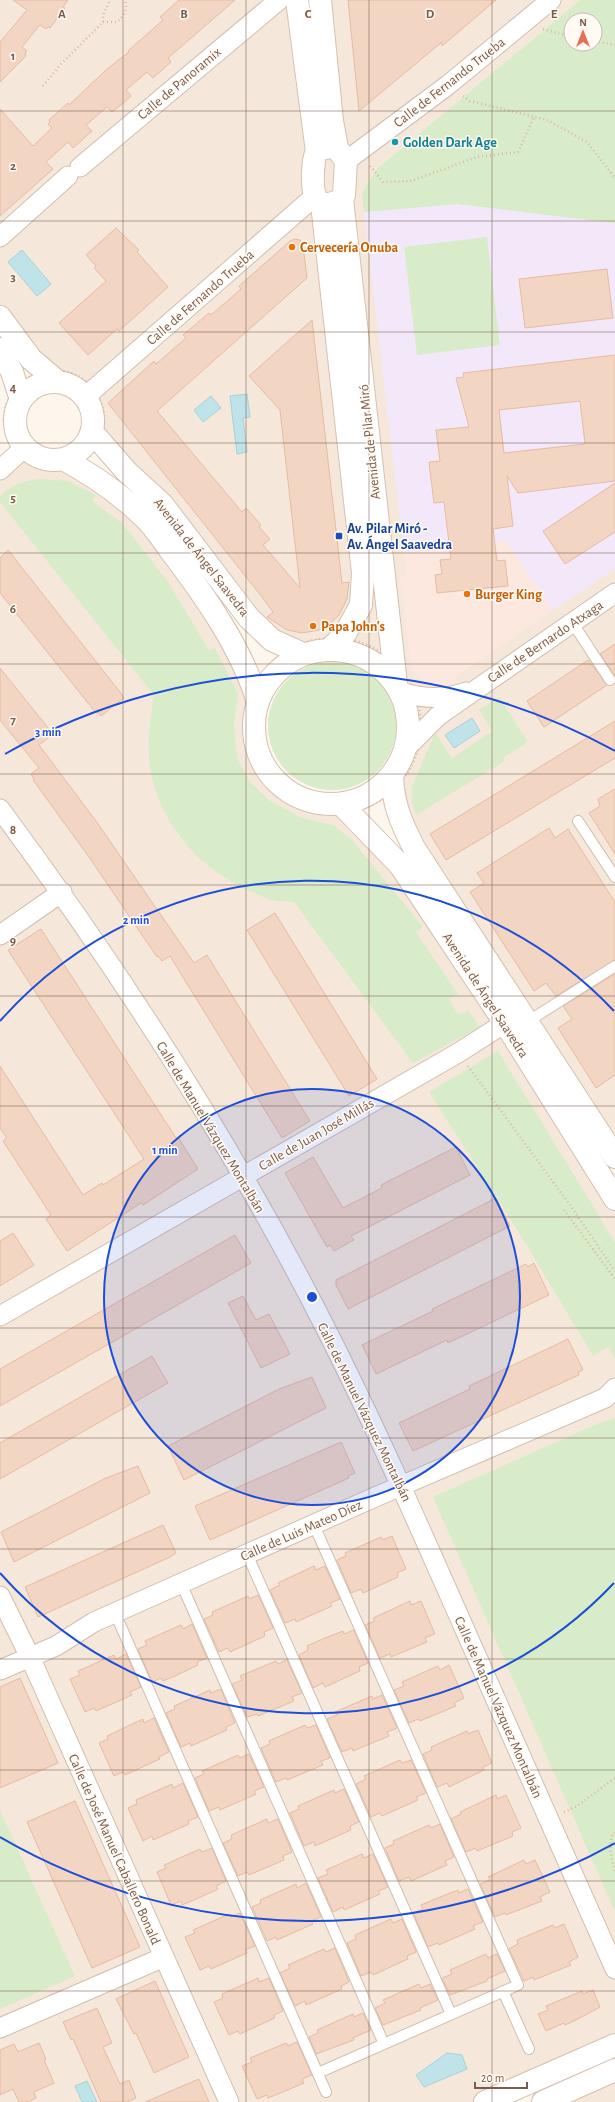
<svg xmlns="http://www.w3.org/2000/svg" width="615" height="2102" viewBox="0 0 615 2102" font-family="'Alegreya Sans',sans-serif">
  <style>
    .residential { fill: #f5e8da }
    .commercial { fill: #fde8e0 }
    .education { fill: #f3e8fa }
    .green { fill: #d8ecc9; fill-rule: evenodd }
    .water { fill: #bfe3e8; stroke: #a5d3da }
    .building { fill: #f3d5c3; stroke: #e6bba3; fill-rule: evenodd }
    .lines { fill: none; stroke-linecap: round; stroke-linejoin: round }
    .lane-casing { stroke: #d1beb0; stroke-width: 12 }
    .street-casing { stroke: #d1beb0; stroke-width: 21 }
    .secondary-casing { stroke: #d6c0b0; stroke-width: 24 }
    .path { stroke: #d9b8a5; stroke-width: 2.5; stroke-dasharray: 1 3; stroke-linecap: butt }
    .lane { stroke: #fff; stroke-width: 10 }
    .street { stroke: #fff; stroke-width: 19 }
    .secondary { stroke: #fff; stroke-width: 22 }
    .grid { fill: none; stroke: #7a5c4d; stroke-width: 1; stroke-opacity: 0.55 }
    .ring { fill: none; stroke: #1d4ed8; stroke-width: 2 }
    .culture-dot { fill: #0f9aa8; stroke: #fffaf3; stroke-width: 1.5 }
    .food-dot { fill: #e8710a; stroke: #fffaf3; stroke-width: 1.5 }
    .transit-dot { fill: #1a4fb4; stroke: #fffaf3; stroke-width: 1.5 }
    .labels { text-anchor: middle; stroke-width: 3; stroke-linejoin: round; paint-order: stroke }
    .street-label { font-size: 14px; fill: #7a5c4d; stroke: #fffaf3 }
    .culture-label { font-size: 14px; font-weight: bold; fill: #0d838f; stroke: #fffaf3; text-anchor: start }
    .food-label { font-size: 14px; font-weight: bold; fill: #c56008; stroke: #fffaf3; text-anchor: start }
    .transit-label { font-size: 14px; font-weight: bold; fill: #164399; stroke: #fffaf3; text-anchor: start }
    .grid-label { font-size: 13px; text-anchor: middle; font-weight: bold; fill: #7a5c4d; stroke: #fffaf3; stroke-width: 3; stroke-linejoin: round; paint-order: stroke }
    .centre { fill: #1d4ed8; stroke: #fffaf3; stroke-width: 2 }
    .ring-label { font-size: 12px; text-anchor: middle; font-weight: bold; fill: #1d4ed8; stroke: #fffaf3; stroke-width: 3; stroke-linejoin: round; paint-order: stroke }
  </style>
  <rect width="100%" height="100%" fill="#fdf6ec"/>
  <path class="residential" d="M 0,0 L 580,0 L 521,49 L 615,75 L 615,1139 L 417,837 L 403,808 L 402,785 L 420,731 L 417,707 L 408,679 L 382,653 L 349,643 L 303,654 L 290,648 L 92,432 L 93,420 L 91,408 L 85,397 L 78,390 L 69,384 L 0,317 Z
    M 25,447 L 36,455 L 49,459 L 63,459 L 145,518 L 258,702 L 254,724 L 256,746 L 265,766 L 279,783 L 297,796 L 318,803 L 341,804 L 399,865 L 615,1199 L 615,2045 L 485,2102 L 0,2102 L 0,470 Z
    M 615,2070 L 615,2102 L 543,2102 Z"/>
  <path class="commercial" d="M 506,541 L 553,610 L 454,677 L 457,683 L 440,688 L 428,684 L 418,678 L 411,665 L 400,576 L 407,576 L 404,553 Z"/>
  <path class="education" d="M 457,204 L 615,223 L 615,569 L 553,610 L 506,541 L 404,553 L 364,212 Z"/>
  <path class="green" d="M 580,0 L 615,0 L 615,223 L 457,204 L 364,212 L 362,193 L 377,169 ZM 571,20 L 595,20 L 595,44 L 571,44 Z
    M 487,237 L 500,345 L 417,355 L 404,247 Z
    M 42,479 L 68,481 L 96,495 L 92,501 L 122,523 L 168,582 L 209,650 L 215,648 L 238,694 L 234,726 L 237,758 L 250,782 L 269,800 L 302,818 L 333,825 L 352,840 L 423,927 L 416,932 L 458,994 L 449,999 L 458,1015 L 468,1010 L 480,1027 L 413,1063 L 294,902 C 287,901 279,902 272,900 C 265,899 257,894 250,891 C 201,870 162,826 151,774 C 146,748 150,720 154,695 L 0,502 L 0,496 C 11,484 27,480 42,479 Z
    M268 726a64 64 0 1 1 128 0a64 64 0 1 1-128 0Z
    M 499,697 L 528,742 L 503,758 L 505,761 L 416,815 L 412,803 L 412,786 L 433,738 L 436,734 L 452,758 L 492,731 L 479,710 Z
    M 498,1051 L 615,1242 L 615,1359 L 608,1347 L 593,1356 L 521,1236 L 429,1092 Z
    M 615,1418 L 615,1912 L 433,1497 L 599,1423 Z
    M 0,1810 L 75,1976 L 0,2009 Z"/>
  <path class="water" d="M 22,250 L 51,284 L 37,296 L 8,262 Z
    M 247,394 L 250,417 L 243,418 L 247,452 L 237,454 L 230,396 Z
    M 211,396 L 221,408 L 203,422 L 194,410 Z
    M 472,718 L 480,731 L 454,748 L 445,735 Z
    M 447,2053 L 462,2055 L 467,2069 L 424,2087 L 416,2075 Z
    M 87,2081 L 97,2102 L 82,2102 L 75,2086 Z"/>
  <path class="building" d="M 13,0 L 68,0 L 63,7 L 65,8 L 50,28 L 48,27 L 46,29 L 40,25 L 38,27 L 22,47 L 27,51 L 25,54 L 26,56 L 0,82 L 0,42 L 27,10 Z
    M 179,0 L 235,0 L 168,58 L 171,62 L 153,78 L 147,72 L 126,90 L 131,96 L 122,104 L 112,112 L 107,107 L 86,125 L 92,131 L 73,148 L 68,142 L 46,162 L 53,169 L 0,216 L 0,109 L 33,146 L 52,128 L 48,124 L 50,122 L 49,120 L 68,103 L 69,105 L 107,69 L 129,52 L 128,51 L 163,20 L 160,17 Z
    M 348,0 L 496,0 L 442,46 L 442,42 L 359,111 Z
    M 116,228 L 139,250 L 137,252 L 168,287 L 119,331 L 117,329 L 88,355 L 59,323 L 106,281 L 94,268 L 96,266 L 86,255 Z
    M 295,239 L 300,240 L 303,245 L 307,278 L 157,411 L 242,512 L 246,508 L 261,525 L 259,527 L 270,539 L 263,545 L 300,588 L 280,410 L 249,376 L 312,320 L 342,583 L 349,582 L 347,599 L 339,615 L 330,624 L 319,630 L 302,633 L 287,630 L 267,617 L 273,612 L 262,597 L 108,403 L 154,361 L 156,364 L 186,338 L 183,335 L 209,313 L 211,315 L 241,289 L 239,286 L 290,241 Z
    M 607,269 L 613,318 L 525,328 L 519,279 Z
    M 615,355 L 615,481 L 518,493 L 507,476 L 513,526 L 493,529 L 497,561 L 505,560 L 508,586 L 437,593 L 435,575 L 442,574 L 440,560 L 451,559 L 444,502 L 434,503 L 429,462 L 440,461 L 436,430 L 469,427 L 456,378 L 464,377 L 463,373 ZM 580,401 L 585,444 L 504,453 L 499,410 Z
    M 615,483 L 615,532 L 565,564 L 543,531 Z
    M 8,550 L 120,692 L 124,698 L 101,716 L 98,712 L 96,713 L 0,593 L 0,558 Z
    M 615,644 L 615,676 L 600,654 Z
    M 588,660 L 607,685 L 544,727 L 527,701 Z
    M 0,668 L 53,734 L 39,745 L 96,821 L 194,963 L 207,955 L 310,1121 L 282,1138 L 170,956 L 162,961 L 158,956 L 157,957 L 89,857 L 33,780 L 34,779 L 31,774 L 39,768 L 0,720 Z
    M 615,721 L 615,758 L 446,860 L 430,834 Z
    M 615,789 L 615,854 L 589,813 L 600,806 L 598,799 Z
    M 549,828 L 555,838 L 568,829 L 615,902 L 615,960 L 556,996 L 546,983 L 534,991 L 470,892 L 484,883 L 477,873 Z
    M 275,913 L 377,1079 L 349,1096 L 247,930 Z
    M 41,929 L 176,1138 L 178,1137 L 198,1169 L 143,1205 L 141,1203 L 67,1251 L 46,1219 L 51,1215 L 3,1141 L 7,1138 L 0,1128 L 0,1066 L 83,1195 L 102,1183 L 103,1185 L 144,1159 L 8,950 Z
    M 615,974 L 615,1075 L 596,1088 L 558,1028 L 572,1019 L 563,1006 Z
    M 456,1147 L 470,1175 L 351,1236 L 354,1240 L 334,1251 L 330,1245 L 327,1247 L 285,1173 L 313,1157 L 343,1208 L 382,1188 L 381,1185 Z
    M 496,1198 L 510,1226 L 348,1309 L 336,1285 L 336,1280 Z
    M 13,1233 L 34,1265 L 0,1286 L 0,1241 Z
    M 235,1235 L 251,1263 L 0,1406 L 0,1369 Z
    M 534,1263 L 549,1295 L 448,1343 L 447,1340 L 376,1374 L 362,1345 L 433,1311 L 432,1309 L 526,1264 L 528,1267 Z
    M 243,1296 L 256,1320 L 269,1314 L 290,1354 L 261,1368 L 228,1303 Z
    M 568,1339 L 583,1370 L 578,1372 L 579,1375 L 413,1451 L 399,1423 L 470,1389 L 469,1386 Z
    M 152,1356 L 168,1383 L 0,1479 L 0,1443 Z
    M 312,1377 L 326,1408 L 184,1480 L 168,1446 L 279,1389 Z
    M 341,1442 L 355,1473 L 348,1476 L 349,1478 L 210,1540 L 195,1506 Z
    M 138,1466 L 150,1493 L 14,1562 L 1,1532 L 106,1478 Z
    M 163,1525 L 176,1553 L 170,1557 L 38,1617 L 25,1587 Z
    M 392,1536 L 406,1569 L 397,1573 L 398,1577 L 363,1593 L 361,1589 L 351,1593 L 337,1560 L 346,1556 L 345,1553 L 381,1537 L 383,1540 Z
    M 314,1566 L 316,1570 L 325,1566 L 340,1599 L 330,1603 L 332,1606 L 296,1622 L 295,1619 L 285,1623 L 270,1590 L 280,1585 L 278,1583 Z
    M 258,1595 L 273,1628 L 264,1632 L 265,1636 L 230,1652 L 228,1648 L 219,1652 L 204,1619 L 213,1615 L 212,1612 L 248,1596 L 249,1599 Z
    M 410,1601 L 411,1605 L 421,1601 L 435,1634 L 425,1638 L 427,1642 L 391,1657 L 390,1654 L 380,1658 L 365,1625 L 375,1621 L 373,1618 Z
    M 192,1624 L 207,1658 L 197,1662 L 198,1665 L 175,1676 L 163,1681 L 161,1678 L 152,1682 L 138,1649 L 147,1645 L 145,1641 L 181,1625 L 183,1629 Z
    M 354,1630 L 368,1663 L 359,1667 L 360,1671 L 325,1687 L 323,1683 L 313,1688 L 299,1655 L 308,1650 L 307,1646 L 325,1638 L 343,1631 L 344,1634 Z
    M 126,1654 L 141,1687 L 130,1692 L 132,1695 L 96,1711 L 94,1708 L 85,1712 L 70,1679 L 80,1675 L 78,1671 L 114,1655 L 116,1659 Z
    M 287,1660 L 302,1693 L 292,1697 L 294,1701 L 258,1716 L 257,1714 L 247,1717 L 232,1684 L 242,1680 L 240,1676 L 276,1661 L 278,1664 Z
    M 449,1665 L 464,1698 L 454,1703 L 456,1706 L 420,1721 L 418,1719 L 409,1723 L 394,1690 L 404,1686 L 402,1682 L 438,1666 L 440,1670 Z
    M 20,1678 L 58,1763 L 0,1788 L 0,1687 Z
    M 221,1689 L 235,1723 L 226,1727 L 227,1730 L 191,1746 L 190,1743 L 181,1747 L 166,1713 L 175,1709 L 174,1706 L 210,1690 L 211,1693 Z
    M 382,1695 L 397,1728 L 387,1732 L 389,1736 L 353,1751 L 352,1748 L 342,1752 L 327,1719 L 337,1715 L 335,1712 L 372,1696 L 373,1699 Z
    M 154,1718 L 169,1752 L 159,1757 L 160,1759 L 125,1775 L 123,1772 L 114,1776 L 99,1743 L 108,1739 L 107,1736 L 143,1719 L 144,1723 Z
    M 305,1725 L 307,1728 L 316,1725 L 330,1758 L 321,1761 L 323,1765 L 287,1780 L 286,1778 L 276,1782 L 261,1748 L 270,1744 L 269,1741 Z
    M 478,1730 L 492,1763 L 483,1767 L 484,1770 L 449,1787 L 447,1783 L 437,1787 L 423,1754 L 432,1750 L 431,1747 L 467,1731 L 468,1734 Z
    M 249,1754 L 264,1787 L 254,1791 L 256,1794 L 220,1810 L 219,1807 L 209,1811 L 195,1778 L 204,1774 L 202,1771 L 238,1755 L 240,1758 Z
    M 400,1760 L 402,1763 L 411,1760 L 426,1793 L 416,1797 L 418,1800 L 382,1816 L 380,1813 L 371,1817 L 356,1784 L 366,1779 L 364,1776 Z
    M 183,1783 L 198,1817 L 188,1821 L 189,1824 L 153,1840 L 152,1836 L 143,1841 L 128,1808 L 137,1804 L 136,1800 L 172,1784 L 173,1788 Z
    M 344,1789 L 359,1822 L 350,1826 L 351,1830 L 315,1846 L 314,1842 L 304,1846 L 290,1813 L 299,1809 L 298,1806 L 334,1790 L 335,1793 Z
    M 496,1795 L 497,1799 L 506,1795 L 521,1828 L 512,1832 L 513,1836 L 477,1851 L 476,1848 L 466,1852 L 451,1819 L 461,1814 L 460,1812 Z
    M 75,1801 L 140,1947 L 92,1968 L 27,1822 Z
    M 267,1819 L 268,1823 L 278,1819 L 292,1852 L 283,1856 L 284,1860 L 249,1875 L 247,1872 L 238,1876 L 223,1843 L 232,1839 L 231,1835 Z
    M 440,1824 L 454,1857 L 445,1861 L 447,1865 L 411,1881 L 409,1877 L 399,1881 L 385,1848 L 394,1844 L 393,1841 L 429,1825 L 431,1828 Z
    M 212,1848 L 226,1881 L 216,1886 L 218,1889 L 194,1900 L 182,1905 L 181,1901 L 171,1905 L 157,1872 L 166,1868 L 164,1865 L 200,1849 L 202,1852 Z
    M 362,1854 L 364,1858 L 373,1854 L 388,1887 L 378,1891 L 380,1894 L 344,1910 L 343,1907 L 333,1912 L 318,1878 L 328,1874 L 326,1870 Z
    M 524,1860 L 526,1864 L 535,1860 L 550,1892 L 540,1897 L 542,1901 L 506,1915 L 505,1913 L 495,1917 L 480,1884 L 490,1880 L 488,1877 Z
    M 306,1883 L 321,1917 L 311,1921 L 313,1924 L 277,1940 L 276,1937 L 267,1941 L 252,1907 L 261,1903 L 260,1900 L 296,1884 L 297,1888 Z
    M 468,1889 L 483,1922 L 473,1926 L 475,1929 L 439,1945 L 438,1943 L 428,1947 L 413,1913 L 423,1909 L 421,1905 L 440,1897 L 458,1890 L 459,1893 Z
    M 240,1913 L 255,1946 L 245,1950 L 247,1953 L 211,1969 L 209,1966 L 200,1970 L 185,1937 L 195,1933 L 193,1930 L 229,1914 L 231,1917 Z
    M 391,1919 L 393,1923 L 402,1919 L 416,1952 L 407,1956 L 408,1959 L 373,1975 L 371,1972 L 361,1976 L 347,1943 L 356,1939 L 355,1935 Z
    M 564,1924 L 578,1957 L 569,1962 L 571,1965 L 534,1980 L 533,1977 L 524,1981 L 509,1949 L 518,1944 L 517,1940 L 553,1925 L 555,1928 Z
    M 335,1948 L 349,1982 L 341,1986 L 342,1989 L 306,2005 L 305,2001 L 295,2006 L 280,1973 L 290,1968 L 288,1965 L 324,1949 L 326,1952 Z
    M 486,1954 L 488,1958 L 497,1954 L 505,1971 L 487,1979 L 487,1981 L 450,1995 L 442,1978 L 452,1974 L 450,1970 Z
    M 258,1978 L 259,1982 L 269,1978 L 283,2011 L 274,2015 L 275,2018 L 240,2034 L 238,2031 L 229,2035 L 214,2002 L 223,1998 L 222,1994 Z
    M 155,1981 L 189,2057 L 154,2073 L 136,2033 L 134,2034 L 116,1999 Z
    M 419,1984 L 421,1988 L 430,1984 L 438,2000 L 420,2008 L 421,2010 L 383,2025 L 375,2008 L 385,2003 L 383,2000 Z
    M 593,1990 L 600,2007 L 574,2021 L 565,2025 L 564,2023 L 546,2031 L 538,2014 L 548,2010 L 546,2006 L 582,1991 L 583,1994 Z
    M 97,2008 L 112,2043 L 103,2047 L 120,2084 L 129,2080 L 136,2098 L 127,2102 L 101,2102 L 73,2039 L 71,2040 L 63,2022 Z
    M 363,2013 L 371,2030 L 353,2038 L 354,2040 L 316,2054 L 309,2037 L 318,2033 L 317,2030 L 353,2014 L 354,2017 Z
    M 297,2042 L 312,2075 L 302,2079 L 304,2083 L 283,2092 L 268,2098 L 267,2095 L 257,2099 L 242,2066 L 252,2062 L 250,2058 L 286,2043 L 288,2046 Z
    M 39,2043 L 46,2059 L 44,2060 L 54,2083 L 34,2092 L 36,2098 L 28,2102 L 19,2102 L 13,2089 L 0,2095 L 0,2050 L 14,2044 L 18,2052 Z
    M 199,2079 L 209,2102 L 145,2102 Z"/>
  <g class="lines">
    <defs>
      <path id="lane" d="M 572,622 L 610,680
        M 578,821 L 615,877
        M 527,1022 L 615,966
        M 314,1525 L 518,1985 L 318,2073
        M 247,1554 L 451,2014
        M 181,1583 L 384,2044
        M 115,1613 L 326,2092
        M 503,1991 L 529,2049"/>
      <path id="street" d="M 346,161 L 448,85 L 551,0
        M 80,167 L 279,0
        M 0,237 L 68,176
        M 85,397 L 315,196
        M 0,470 L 25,447
        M 401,692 C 423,699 444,700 466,692
        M 406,748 L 438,716 L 615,593
        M 0,809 C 123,975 236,1150 329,1335 C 378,1432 421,1531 465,1630 C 515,1743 565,1856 615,1969
        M 0,935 L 62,892
        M 0,1316 L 458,1053 L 505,1023
        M 0,1596 L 30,1657 L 229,2102
        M 0,1670 L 56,1646 L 94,1622 L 373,1498 L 605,1398 L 615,1388
        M 0,2028 L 164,1957"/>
      <path id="secondary" d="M 297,0 L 317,152
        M 320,0 L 332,121 L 337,148
        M 331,147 L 337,148 L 346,161 L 344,195 L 342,199 C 314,214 312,193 313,171 C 314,165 313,157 317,152 C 320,148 326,148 331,147 Z
        M 342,199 L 396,684
        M 322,204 L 363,573 L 361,605 L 345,634 L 330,649
        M 0,317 L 31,359 L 58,382
        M 0,349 L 12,372 L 21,400
        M15 421a39 39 0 1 1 78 0a39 39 0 1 1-78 0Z
        M 92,432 L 126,471 L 162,504 L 249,618 L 272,640 L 303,654
        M 63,459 C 93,475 119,493 144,517 C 154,526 162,539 170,550 C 205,596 241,647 258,702
        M254 727a77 77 0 1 1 154 0a77 77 0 1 1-154 0Z
        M 392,775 C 393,805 401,822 414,848 L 615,1157
        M 341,804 L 400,865 L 505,1023 L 615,1199
        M 485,2102 L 615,2045
        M 543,2102 L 615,2070"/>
    </defs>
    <use href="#lane" class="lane-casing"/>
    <use href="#street" class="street-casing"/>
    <use href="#secondary" class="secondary-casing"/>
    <path class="path" d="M 103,22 L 117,22 C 124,16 128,9 125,0
      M 543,29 L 571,37
      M 595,41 L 615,45
      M 43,86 L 61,64 L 103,22 L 103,15 L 110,0
      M 463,96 L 470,101 L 547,120 L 587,142 L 615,178
      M 370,166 L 383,182 L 411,181 L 477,157 L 518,152 L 534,117
      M4 420a50 50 0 1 1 100 0a50 50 0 1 1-100 0Z
      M245 726a88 88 0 1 1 176 0a88 88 0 1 1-176 0Z
      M 468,1066 L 570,1205 L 615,1271
      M 564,1210 L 615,1279
      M 564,1812 L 577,1806 L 615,1778
      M 615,1833 L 612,1834 L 610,1850 L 615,1872"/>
    <use href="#lane" class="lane"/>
    <use href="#street" class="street"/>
    <use href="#secondary" class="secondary"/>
  </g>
  <path class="grid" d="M 123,0 L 123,2102M 246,0 L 246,2102M 369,0 L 369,2102M 492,0 L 492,2102M 0,111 L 615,111M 0,221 L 615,221M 0,332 L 615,332M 0,443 L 615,443M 0,553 L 615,553M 0,664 L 615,664M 0,774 L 615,774M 0,885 L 615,885M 0,996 L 615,996M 0,1106 L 615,1106M 0,1217 L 615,1217M 0,1328 L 615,1328M 0,1438 L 615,1438M 0,1549 L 615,1549M 0,1659 L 615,1659M 0,1770 L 615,1770M 0,1881 L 615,1881M 0,1991 L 615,1991"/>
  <circle cx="312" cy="1297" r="208" fill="#1d4ed8" fill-opacity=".12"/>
  <g class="ring">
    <circle cx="312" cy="1297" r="208"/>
    <path d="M614 1583A416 416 0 0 1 0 1573M0 1021A416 416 0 0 1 614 1011"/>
    <path d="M615 1843A624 624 0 0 1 0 1837M5 754A624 624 0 0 1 615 751"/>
  </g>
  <circle class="culture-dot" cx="395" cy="142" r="4"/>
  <g class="food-dot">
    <circle cx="292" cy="247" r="4"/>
    <circle cx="467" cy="594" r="4"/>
    <circle cx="313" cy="626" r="4"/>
  </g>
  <rect class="transit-dot" x="335" y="532" width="8" height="8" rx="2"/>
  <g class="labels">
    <g class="street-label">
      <text transform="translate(449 82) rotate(-38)" y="5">Calle de Fernando Trueba</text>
      <text transform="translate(179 83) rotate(-40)" y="5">Calle de Panoramix</text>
      <text transform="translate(200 297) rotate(-41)" y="5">Calle de Fernando Trueba</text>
      <text transform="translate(369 442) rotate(-96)" y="5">Avenida de Pilar Miró</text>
      <text transform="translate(202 557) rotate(52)" y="5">Avenida de Ángel Saavedra</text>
      <text transform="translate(545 641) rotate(-34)" y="5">Calle de Bernardo Atxaga</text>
      <text transform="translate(486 995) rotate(57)" y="5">Avenida de Ángel Saavedra</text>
      <text transform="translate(211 1127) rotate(59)" y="5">Calle de Manuel Vázquez Montalbán</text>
      <text transform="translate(316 1134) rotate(-30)" y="5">Calle de Juan José Millás</text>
      <text transform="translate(365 1412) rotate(64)" y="5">Calle de Manuel Vázquez Montalbán</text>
      <text transform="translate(301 1530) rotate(-24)" y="5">Calle de Luis Mateo Díez</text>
      <text transform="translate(499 1707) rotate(66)" y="5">Calle de Manuel Vázquez Montalbán</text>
      <text transform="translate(115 1849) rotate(66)" y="5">Calle de José Manuel Caballero Bonald</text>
    </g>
    <g class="culture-label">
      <text x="403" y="147">Golden Dark Age</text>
    </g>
    <g class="food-label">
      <text x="300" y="252">Cervecería Onuba</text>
      <text x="475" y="599">Burger King</text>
      <text x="321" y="631">Papa John's</text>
    </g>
    <g class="transit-label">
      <text x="347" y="533">Av. Pilar Miró -<tspan x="347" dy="16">Av. Ángel Saavedra</tspan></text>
    </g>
  </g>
  <g class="grid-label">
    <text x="62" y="18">A</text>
    <text x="184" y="18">B</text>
    <text x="308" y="18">C</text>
    <text x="430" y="18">D</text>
    <text x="554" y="18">E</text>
    <text x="13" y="60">1</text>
    <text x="13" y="170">2</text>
    <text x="13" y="281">3</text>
    <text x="13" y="392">4</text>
    <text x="13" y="502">5</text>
    <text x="13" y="613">6</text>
    <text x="13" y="724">7</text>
    <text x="13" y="834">8</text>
    <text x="13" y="945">9</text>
  </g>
  <circle cx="312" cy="1297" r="6" class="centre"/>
  <g class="ring-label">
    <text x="48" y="736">3 min</text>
    <text x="136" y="924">2 min</text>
    <text x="165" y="1154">1 min</text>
  </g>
  <g transform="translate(583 32)"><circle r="19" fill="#fffaf3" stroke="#cabbb1"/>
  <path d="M0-3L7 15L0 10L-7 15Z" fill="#e76f51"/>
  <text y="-6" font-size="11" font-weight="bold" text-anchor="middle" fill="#7a5c4d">N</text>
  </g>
  <path d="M475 2082v6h52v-6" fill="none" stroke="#7a5c4d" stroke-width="2"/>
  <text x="481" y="2082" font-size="12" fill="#7a5c4d" stroke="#fffaf3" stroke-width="3" paint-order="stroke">20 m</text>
</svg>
